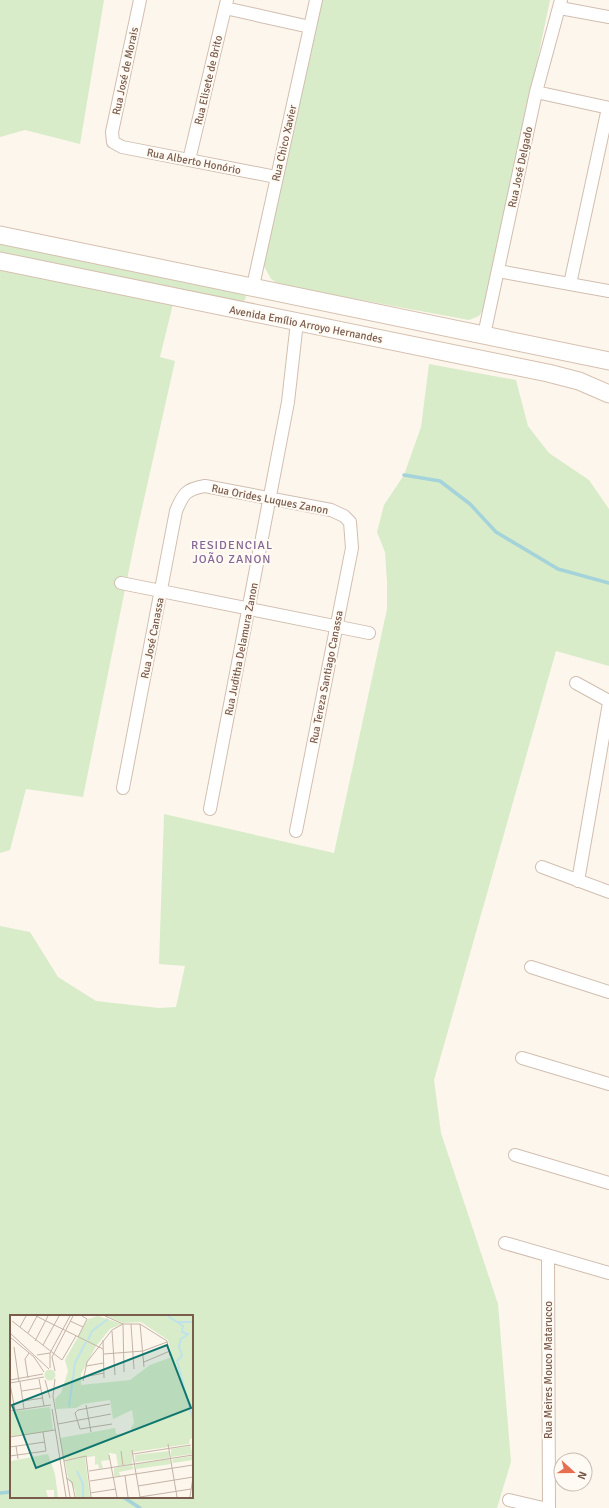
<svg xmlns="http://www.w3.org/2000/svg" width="609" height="1508" viewBox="0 0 609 1508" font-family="Signika,sans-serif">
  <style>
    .green { fill: #d8ecc9; fill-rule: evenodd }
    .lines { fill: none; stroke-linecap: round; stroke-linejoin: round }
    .stream { stroke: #a5d3da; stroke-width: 3.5 }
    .street-casing { stroke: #d1beb0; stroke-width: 14 }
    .secondary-casing { stroke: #d6c0b0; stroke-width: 19 }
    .street { stroke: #fff; stroke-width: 12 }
    .secondary { stroke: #fff; stroke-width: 17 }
    .labels { text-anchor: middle; stroke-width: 4; stroke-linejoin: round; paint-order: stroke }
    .street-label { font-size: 11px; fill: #7a5c4d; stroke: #fffaf3 }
    .neighbourhood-label { font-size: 12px; letter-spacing: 1px; fill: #846695; stroke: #fffaf3 }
    .inset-river { fill: none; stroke: #bfe3e8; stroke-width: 2 }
    .inset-road { fill: none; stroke: #c5b3a7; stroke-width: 1 }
    .view { fill: #0f766e; fill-opacity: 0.15; stroke: #0f766e; stroke-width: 2 }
    .inset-edge { fill: none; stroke: #7a5c4d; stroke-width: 2 }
  </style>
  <rect width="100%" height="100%" fill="#fdf6ec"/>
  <path class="green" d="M 0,0 L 104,0 L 80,144 L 25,130 L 0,137 Z
    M 321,0 L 550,0 L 486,306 L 479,316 L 469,320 L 280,285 L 271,279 L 264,266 Z
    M 0,240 L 245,292 L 246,298 L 242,303 L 0,254 Z
    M 0,268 L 173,304 L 160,357 L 175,361 L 136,535 L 83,797 L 26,789 L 10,850 L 0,853 Z
    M 429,364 L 516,380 L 528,426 L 549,453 L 589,480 L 609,509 L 609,666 L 556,651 L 434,1080 L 441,1133 L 498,1304 L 511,1462 L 497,1508 L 0,1508 L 0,926 L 30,932 L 58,977 L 96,1001 L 159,1008 L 176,1007 L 185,966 L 159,964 L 164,814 L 334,853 L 387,609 L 387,582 L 385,552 L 377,532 L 384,505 L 404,475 L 421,427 ZM 11,1316 L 192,1316 L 192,1497 L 11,1497 Z"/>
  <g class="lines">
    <path class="stream" d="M 404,475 L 440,481 L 470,504 L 496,532 L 558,569 L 609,583
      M 0,1493 L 11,1492
      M 123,1497 L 140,1508"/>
    <defs>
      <path id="street" d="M 140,0 L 112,132 L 113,142 L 122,147 L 276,177
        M 225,8 L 310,27
        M 560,8 L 609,17
        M 536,92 L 609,108
        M 189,160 L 227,0
        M 498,271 L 609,291
        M 570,284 L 608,108
        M 253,286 L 316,0
        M 484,335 L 536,92 L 561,0
        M 121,583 L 369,633
        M 576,683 L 609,701
        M 123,788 L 176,511 C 183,494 186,489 205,486 L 331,510 L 344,516 L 350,522 L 352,548 L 296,831
        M 210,809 L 288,402 L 297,322
        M 542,867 L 609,892
        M 578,881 L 609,703
        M 531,967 L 609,992
        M 522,1058 L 609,1084
        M 515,1155 L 609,1183
        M 505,1243 L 609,1273
        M 548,1256 L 549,1508
        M 509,1500 L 543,1508"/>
      <path id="secondary" d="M 0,235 L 609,361
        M 0,261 L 548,373 L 579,381 L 609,394"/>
    </defs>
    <use href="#street" class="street-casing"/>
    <use href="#secondary" class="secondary-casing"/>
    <use href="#street" class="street"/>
    <use href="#secondary" class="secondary"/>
  </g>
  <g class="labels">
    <g class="street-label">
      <text transform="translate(125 71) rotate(-78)" y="4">Rua José de Morais</text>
      <text transform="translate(208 80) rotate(-77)" y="4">Rua Elisete de Brito</text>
      <text transform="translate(284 143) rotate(-77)" y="4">Rua Chico Xavier</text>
      <text transform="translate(194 161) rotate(11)" y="4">Rua Alberto Honório</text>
      <text transform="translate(520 167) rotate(-78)" y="4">Rua José Delgado</text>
      <text transform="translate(306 324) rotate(11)" y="4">Avenida Emílio Arroyo Hernandes</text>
      <text transform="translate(270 499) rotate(11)" y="4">Rua Orides Luques Zanon</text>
      <text transform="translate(152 638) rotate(-79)" y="4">Rua José Canassa</text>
      <text transform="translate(241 649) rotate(-79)" y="4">Rua Juditha Delamura Zanon</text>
      <text transform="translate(326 677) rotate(-79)" y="4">Rua Tereza Santiago Canassa</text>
      <text transform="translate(548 1370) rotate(-90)" y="4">Rua Meires Mouco Matarucco</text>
    </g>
    <g class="neighbourhood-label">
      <text x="232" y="549">RESIDENCIAL<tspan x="232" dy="14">JOÃO ZANON</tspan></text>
    </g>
  </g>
  <g transform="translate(10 1315)">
    <rect width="183" height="183" fill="#fdf6ec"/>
    <path d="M 88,1 L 112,9 L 100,14 L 86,31 L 71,59 L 71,70 L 120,65 L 140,50 L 162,42 L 158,25 L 131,7 L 113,8 L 97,1 L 183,1 L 183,123 L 180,124 L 179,129 L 123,137 L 122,149 L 108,151 L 106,139 L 99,138 L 100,145 L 91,146 L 93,153 L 89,154 L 88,149 L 85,150 L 85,141 L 54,145 L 50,123 L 105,113 L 106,119 L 121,118 L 121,113 L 124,108 L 122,95 L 103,104 L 100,85 L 73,89 L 66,93 L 46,94 L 45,84 L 51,78 L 58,56 L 55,45 L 78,4 ZM34.5 60a5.5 5.5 0 1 1 11 0a5.5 5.5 0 1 1-11 0ZM 40,92 L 43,115 L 0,122 L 0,97 ZM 180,131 L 183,139 L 161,142 L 161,134 ZM 159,136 L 159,143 L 125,147 L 125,140 ZM 38,139 L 45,159 L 48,182 L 44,182 L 44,175 L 36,175 L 38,182 L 0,182 L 0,144 L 1,146 ZM 183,141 L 183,145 L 162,148 L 163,144 ZM 75,142 L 80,182 L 66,182 L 65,175 L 58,163 L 55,146 ZM 159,144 L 161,149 L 126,154 L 126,149 ZM 122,150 L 124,154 L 109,157 L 110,161 L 104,161 L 104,153 Z" fill="#d8ecc9"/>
    <path class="inset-river" d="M 158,1 L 167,7 L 183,7M 167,7 L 173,11 L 172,17 L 178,19 L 171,24 L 169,31 L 172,41 L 167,46 L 183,105M 78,25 L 82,16 L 98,4M 59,92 L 65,48 L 76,27M 67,156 L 73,169 L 73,182"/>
    <path class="inset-road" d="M 26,1 L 93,34M 72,1 L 77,4 L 73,12M 95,1 L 113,9 L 130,9 L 157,26 L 160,41M 2,6 L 52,45 L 66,21M 60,6 L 73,12 L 68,22M 113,9 L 114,57M 121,9 L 124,54M 130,9 L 134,52M 10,12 L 16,1M 102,16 L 105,60M 0,18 L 39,54M 18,18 L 27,1M 0,22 L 24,42 L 34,57M 93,25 L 94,63M 25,26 L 38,1M 33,30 L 49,1M 4,32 L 9,67M 94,39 L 133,36 L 157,27M 27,40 L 40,38M 134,47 L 160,36M 76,51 L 94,48M 40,53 L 40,38 L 60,1M 45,56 L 42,42 L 63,1M 74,62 L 94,58M 18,63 L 15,44 L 19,38M 29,64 L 34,91M 45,64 L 43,81 L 60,182M 0,65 L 33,59M 35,65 L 40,83M 73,66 L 77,47 L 102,15 L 113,9M 10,67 L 14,94M 0,68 L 34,62M 0,69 L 5,95M 12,76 L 31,73M 13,86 L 33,83M 100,89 L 68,95 L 65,98 L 70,114 L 102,109M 76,90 L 81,117M 42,94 L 56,182M 0,96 L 41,90M 48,109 L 101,99M 0,122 L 45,115M 158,129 L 167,182M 6,131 L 8,144M 0,132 L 35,127M 122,135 L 130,182M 111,136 L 113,151M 123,139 L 181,130M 99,140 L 107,182M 0,141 L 36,136 L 33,117M 54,146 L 76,141 L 81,182M 79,156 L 183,140M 115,161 L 118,182M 56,163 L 62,167 L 65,182M 80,166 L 183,150M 128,171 L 183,162M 80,178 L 106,174M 130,182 L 181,174M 180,182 L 183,162"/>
    <path class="view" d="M 157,30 L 181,93 L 26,153 L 2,90 Z"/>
    <rect width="183" height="183" class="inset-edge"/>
  </g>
  <g transform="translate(573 1472) rotate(111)"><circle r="19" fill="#fffaf3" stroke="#cabbb1"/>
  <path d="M0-3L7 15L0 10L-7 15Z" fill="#e76f51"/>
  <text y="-6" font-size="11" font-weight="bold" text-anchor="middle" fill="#7a5c4d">N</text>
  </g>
</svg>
